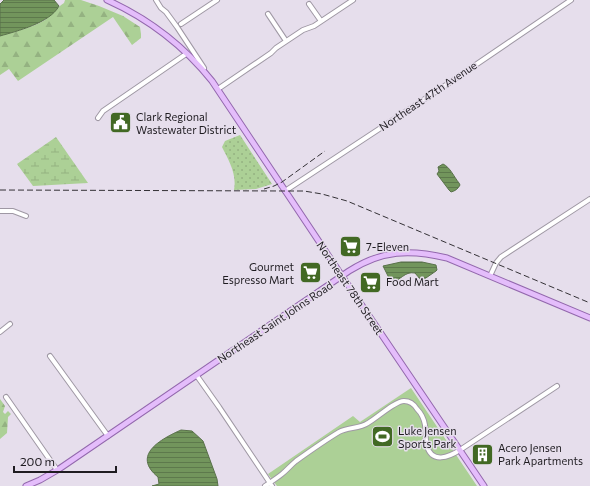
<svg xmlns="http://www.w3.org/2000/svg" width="590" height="486" viewBox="0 0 590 486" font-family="Commissioner,sans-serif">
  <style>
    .grass { fill: url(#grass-dots) }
    .forest { fill: url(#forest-firs) }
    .wetland { fill: url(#wetland-marsh) }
    .pitch { fill: #acd096 }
    .water { fill: url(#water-rules); stroke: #59714a }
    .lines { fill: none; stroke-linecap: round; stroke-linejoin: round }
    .minor-casing { stroke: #9f98a4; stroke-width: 6 }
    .major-casing { stroke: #9368ad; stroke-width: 7 }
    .minor { stroke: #fff; stroke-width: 4 }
    .major { stroke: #e4bdfb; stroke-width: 5 }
    .rail { stroke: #343136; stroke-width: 1; stroke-dasharray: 6 3; stroke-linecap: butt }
    .labels { text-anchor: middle; stroke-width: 3; stroke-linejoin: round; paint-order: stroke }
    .street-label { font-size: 11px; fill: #1f1c21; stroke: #e6deec }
    .poi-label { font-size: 11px; fill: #1f1c21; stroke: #e6deec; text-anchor: start }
  </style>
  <defs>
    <pattern id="grass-dots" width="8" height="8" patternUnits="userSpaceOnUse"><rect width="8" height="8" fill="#acd096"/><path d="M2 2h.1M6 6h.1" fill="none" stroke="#94b281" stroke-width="1.8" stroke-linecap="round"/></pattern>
    <pattern id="forest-firs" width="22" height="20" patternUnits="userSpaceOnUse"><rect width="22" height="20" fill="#acd096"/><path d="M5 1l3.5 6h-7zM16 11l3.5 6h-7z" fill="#94b281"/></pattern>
    <pattern id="wetland-marsh" width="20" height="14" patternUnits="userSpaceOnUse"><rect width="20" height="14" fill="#acd096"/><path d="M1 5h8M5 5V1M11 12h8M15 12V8" fill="none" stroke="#94b281"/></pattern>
    <pattern id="water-rules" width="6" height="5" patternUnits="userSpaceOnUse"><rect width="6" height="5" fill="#72955c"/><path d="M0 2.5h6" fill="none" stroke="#5d794c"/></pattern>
  </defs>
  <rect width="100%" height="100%" fill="#e6deec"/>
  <path class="grass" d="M 240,135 L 272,184 L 256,189 L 234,190 C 237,174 229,161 222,147 L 225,141 Z"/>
  <path class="forest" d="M 65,0 L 81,0 L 99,6 L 123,16 L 140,27 L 141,34 L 141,38 L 132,45 L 113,17 L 18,81 L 9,69 L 0,75 L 0,36 C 15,31 32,28 45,20 C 52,15 57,7 64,3 Z
    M 0,399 L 5,406 L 3,412 L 5,414 L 8,411 L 11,414 L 8,417 L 7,433 L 0,439 Z"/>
  <path class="wetland" d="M 56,137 L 88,183 L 33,186 L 17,164 Z"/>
  <path class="pitch" d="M 411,388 L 477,486 L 277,486 L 268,474 L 353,416 L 360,422 Z"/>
  <path class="water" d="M 4,0 L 54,0 L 59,6 C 50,23 17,31 0,36 L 0,4 Z
    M 443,164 C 450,167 454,177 459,183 L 460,185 C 458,189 455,191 451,192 L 449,190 L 437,174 L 439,171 L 438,167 Z
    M 401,262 L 422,262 L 436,265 L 437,270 L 436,271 L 423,280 L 420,279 L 415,273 C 404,271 401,281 391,282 L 383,266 Z
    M 181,430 L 192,431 L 203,441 L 217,479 L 218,486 L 152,486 L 159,484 L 158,477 C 131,455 161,439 181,430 Z"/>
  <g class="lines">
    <defs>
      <path id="minor" d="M 156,0 L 161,8 L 166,12 L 177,27 L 204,68
        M 309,4 L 321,21
        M 268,14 L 286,41
        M 181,24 L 217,0
        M 218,89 L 271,53 L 276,48 L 303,30 L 314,26 L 353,0
        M 98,118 L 103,111 L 186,54
        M 285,191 L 449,83 L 571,0
        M 0,211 L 13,211 L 26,216
        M 490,276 L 496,263 L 501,257 L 590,199
        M 0,332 L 10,324
        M 50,356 L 108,436
        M 197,376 L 219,407 L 272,486
        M 6,397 L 57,470
        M 265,486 C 271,482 277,478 282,474 C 287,470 291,465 296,461 C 310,451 324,441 339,432 C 348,427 359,429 368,423 C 377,418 395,401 404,401 C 410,401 414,404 417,409 C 421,413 424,419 425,425 C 426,432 425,440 427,446 C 432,464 449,457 460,450 L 557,386"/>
      <path id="major" d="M 107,0 C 147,18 184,46 212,81 L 342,276 L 484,486
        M 26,486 L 40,480 L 59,469 L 349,271 C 382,250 410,249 447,258 L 590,318"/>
    </defs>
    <use href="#minor" class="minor-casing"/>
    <use href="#major" class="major-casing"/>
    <use href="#minor" class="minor"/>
    <use href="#major" class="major"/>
    <path class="rail" d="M 264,189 L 274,186 L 282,182 L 325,151
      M 0,190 L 285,191 L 304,191 L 322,194 L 347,201 L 590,303"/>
  </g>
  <defs>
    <symbol id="civic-square" viewBox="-11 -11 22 22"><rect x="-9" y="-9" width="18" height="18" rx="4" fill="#426924" stroke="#e6deec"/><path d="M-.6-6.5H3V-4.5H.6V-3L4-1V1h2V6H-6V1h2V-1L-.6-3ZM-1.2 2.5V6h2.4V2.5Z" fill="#fff"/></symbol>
    <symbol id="supermarket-square" viewBox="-11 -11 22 22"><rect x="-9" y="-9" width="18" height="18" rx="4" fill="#426924" stroke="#e6deec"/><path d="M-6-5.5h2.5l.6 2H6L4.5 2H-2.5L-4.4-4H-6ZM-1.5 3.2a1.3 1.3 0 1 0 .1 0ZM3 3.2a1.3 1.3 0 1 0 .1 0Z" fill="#fff"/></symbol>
    <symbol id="stadium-square" viewBox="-11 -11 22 22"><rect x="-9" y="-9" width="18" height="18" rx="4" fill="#426924" stroke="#e6deec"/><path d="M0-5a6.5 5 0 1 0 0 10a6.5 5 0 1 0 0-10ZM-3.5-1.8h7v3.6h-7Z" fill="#fff"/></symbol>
    <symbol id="building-square" viewBox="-11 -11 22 22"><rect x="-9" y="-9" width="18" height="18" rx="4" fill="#426924" stroke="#e6deec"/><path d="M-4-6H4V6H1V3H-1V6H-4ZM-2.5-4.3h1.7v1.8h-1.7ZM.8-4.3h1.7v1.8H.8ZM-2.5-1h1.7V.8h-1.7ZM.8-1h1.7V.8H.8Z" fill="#fff"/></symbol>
  </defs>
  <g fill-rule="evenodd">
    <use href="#civic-square" x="108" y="110" width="25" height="25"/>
    <use href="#supermarket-square" x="338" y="234" width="25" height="25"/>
    <use href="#supermarket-square" x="298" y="260" width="25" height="25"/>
    <use href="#supermarket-square" x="358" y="270" width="25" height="25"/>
    <use href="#stadium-square" x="370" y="424" width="25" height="25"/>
    <use href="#building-square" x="470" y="442" width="25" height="25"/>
  </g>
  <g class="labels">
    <g class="street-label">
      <text transform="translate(428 96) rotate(-34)" y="4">Northeast 47th Avenue</text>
      <text transform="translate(350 288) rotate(56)" y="4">Northeast 78th Street</text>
      <text transform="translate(275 322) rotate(-34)" y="4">Northeast Saint Johns Road</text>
    </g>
    <g class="poi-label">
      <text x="136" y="121">Clark Regional<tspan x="136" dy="13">Wastewater District</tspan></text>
      <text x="366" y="251">7-Eleven</text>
      <text x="294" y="271" text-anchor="end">Gourmet<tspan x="294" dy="13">Espresso Mart</tspan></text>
      <text x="386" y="286">Food Mart</text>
      <text x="398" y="435">Luke Jensen<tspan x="398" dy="13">Sports Park</tspan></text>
      <text x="498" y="452">Acero Jensen<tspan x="498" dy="13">Park Apartments</tspan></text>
    </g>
  </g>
  <path d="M14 466v6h102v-6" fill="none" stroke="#1f1c21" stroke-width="2"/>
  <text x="20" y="466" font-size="12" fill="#1f1c21" stroke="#e6deec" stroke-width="3" paint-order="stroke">200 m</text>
</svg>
